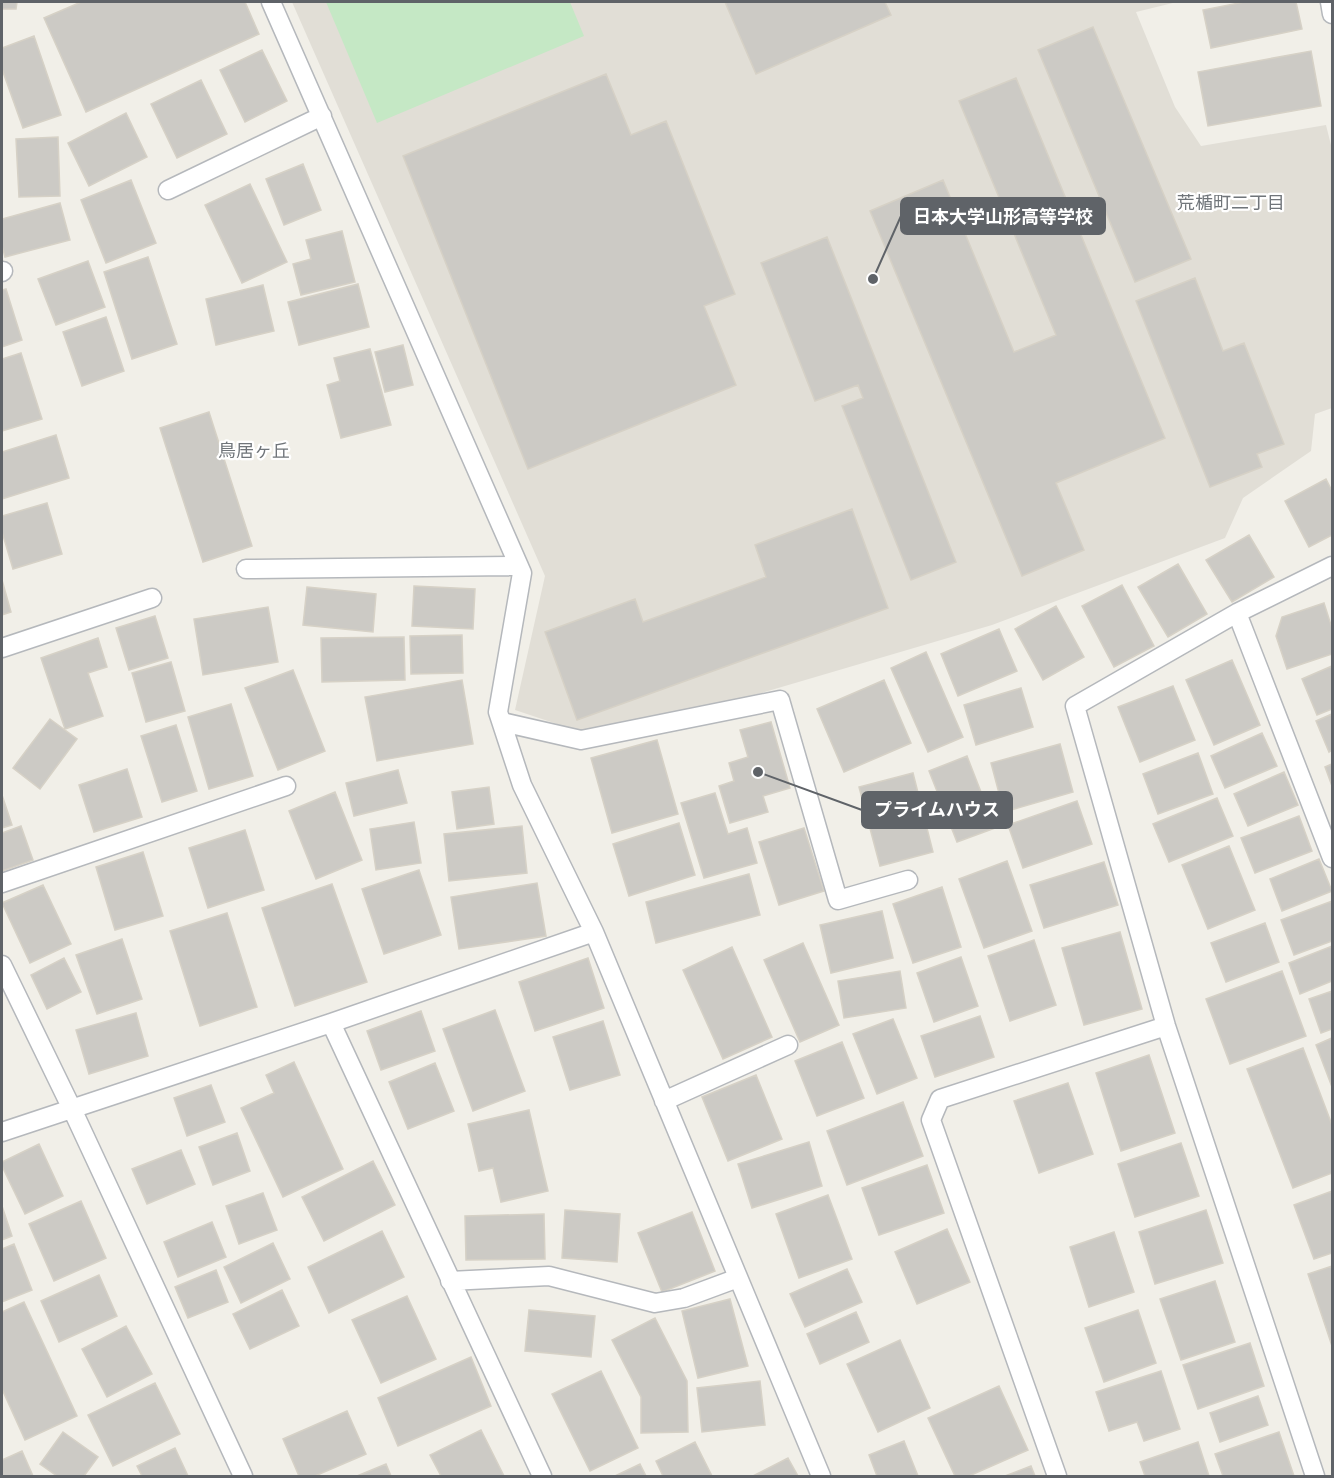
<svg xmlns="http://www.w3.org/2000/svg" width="1334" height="1478" viewBox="0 0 1334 1478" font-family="Signika,'Noto Sans JP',sans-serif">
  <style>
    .education { fill: #e1ded6 }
    .green { fill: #c5e8c5 }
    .building { fill: #cccac5; stroke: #d6d1c6; stroke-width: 1.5 }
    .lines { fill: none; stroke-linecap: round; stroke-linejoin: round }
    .service-casing { stroke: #b5b8bc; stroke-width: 21 }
    .service { stroke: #fff; stroke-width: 18 }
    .labels { text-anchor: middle; stroke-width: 4.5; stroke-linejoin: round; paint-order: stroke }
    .neighbourhood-label { font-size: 18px; fill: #70757a; stroke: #fff }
    .leader { fill: none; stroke: #5f6368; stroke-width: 2 }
    .callout-dot { fill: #5f6368; stroke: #fff; stroke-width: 2 }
    .callout { fill: #5f6368; stroke: #5f6368; stroke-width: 2 }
    .callout-label { font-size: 18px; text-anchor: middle; font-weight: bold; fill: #fff }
  </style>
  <rect width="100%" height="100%" fill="#f1efe8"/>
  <path class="education" d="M 292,2 L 1177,2 L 1136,12 L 1175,107 L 1201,146 L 1326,125 L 1332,149 L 1332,408 L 1315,414 L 1311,451 L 1243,498 L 1225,538 L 992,625 L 734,701 L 584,733 L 515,710 L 545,576 Z"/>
  <path class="green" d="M 326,2 L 570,2 L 584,36 L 377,123 Z"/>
  <path class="building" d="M 2,2 L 17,2 L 16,9 L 2,9 Z
    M 81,2 L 245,2 L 259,34 L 86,112 L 44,18 Z
    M 725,2 L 885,2 L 891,15 L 756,74 Z
    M 1244,2 L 1296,2 L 1302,29 L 1211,48 L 1203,10 Z
    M 1093,27 L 1191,259 L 1135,282 L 1038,50 Z
    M 34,36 L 61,115 L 23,128 L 2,69 L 2,48 Z
    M 262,50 L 287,101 L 245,122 L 220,70 Z
    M 1311,51 L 1321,106 L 1208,126 L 1198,72 Z
    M 606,74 L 631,135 L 666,121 L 735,294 L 704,306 L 736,385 L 528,469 L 403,156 Z
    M 1016,78 L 1165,438 L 1056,483 L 1084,550 L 1022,576 L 870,211 L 943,180 L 1014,352 L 1056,335 L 959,101 Z
    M 201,80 L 227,134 L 177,158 L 151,104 Z
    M 126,113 L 147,157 L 89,186 L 68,143 Z
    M 58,137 L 60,196 L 19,197 L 16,139 Z
    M 303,164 L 321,210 L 284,225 L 266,179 Z
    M 131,180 L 156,243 L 106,263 L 81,200 Z
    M 250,184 L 287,262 L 242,283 L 205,205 Z
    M 60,203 L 70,240 L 5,257 L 2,246 L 2,219 Z
    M 342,231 L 355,282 L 301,295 L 293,264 L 311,259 L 306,240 Z
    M 827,237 L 956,562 L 911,580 L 842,406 L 863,398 L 858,385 L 815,401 L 761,263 Z
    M 148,257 L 177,344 L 132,359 L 104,272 Z
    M 88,261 L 105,307 L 56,325 L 38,279 Z
    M 1195,278 L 1223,351 L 1244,343 L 1284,444 L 1257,454 L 1262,467 L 1210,487 L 1136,301 Z
    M 358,284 L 369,327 L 299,345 L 288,302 Z
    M 263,285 L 274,331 L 216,345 L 206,299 Z
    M 6,289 L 22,340 L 2,347 L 2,290 Z
    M 106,317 L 124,371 L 82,386 L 63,332 Z
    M 403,345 L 413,385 L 385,392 L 375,352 Z
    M 370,349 L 391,425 L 341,438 L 327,385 L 340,381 L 334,358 Z
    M 21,353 L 42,419 L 2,431 L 2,359 Z
    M 209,412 L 252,546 L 203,562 L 160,428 Z
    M 56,435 L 69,478 L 2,499 L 2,452 Z
    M 1326,479 L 1332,491 L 1332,535 L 1309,547 L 1285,501 Z
    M 47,503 L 62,554 L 13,569 L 2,532 L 2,516 Z
    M 852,509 L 888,608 L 577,720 L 545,632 L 635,599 L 643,622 L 766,577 L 755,545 Z
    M 1249,535 L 1274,577 L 1232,602 L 1206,560 Z
    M 1178,564 L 1207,614 L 1168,637 L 1138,587 Z
    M 2,580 L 11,612 L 2,615 Z
    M 1122,585 L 1154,646 L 1114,667 L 1082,606 Z
    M 414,586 L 475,589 L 473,629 L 412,626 Z
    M 307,587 L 376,594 L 373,632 L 303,625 Z
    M 1324,603 L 1332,628 L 1332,654 L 1287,669 L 1276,636 L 1282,617 Z
    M 1056,606 L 1084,657 L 1043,680 L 1015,629 Z
    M 268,607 L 278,662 L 203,675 L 194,619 Z
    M 155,616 L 168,658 L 129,670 L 116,628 Z
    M 999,629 L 1017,671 L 958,696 L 941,654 Z
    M 462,635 L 463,673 L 411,674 L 410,636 Z
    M 404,637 L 405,680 L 322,682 L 321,638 Z
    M 98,638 L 107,667 L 88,673 L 103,716 L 65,729 L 41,658 Z
    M 926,652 L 963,737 L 928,752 L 891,668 Z
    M 1232,660 L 1260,725 L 1214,745 L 1186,680 Z
    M 171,662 L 185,711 L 146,722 L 132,673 Z
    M 1332,666 L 1332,709 L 1317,715 L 1302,679 Z
    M 293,670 L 325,751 L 278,770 L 245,688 Z
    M 462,680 L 473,744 L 377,761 L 365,697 Z
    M 884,680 L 911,743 L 844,772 L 817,709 Z
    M 1173,686 L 1195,740 L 1140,762 L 1118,707 Z
    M 1021,688 L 1033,727 L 976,745 L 964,705 Z
    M 231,704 L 253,776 L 209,789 L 188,717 Z
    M 1332,714 L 1332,750 L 1329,752 L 1316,721 Z
    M 50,719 L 77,739 L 40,789 L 13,768 Z
    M 771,722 L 790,788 L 763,796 L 768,812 L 730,823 L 719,786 L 734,781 L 729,763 L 748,757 L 740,730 Z
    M 176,725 L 197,791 L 162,802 L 141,736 Z
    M 1262,733 L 1277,766 L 1225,788 L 1211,756 Z
    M 657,740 L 678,814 L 612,833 L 591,758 Z
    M 1060,744 L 1073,792 L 1004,812 L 991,763 Z
    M 1198,753 L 1213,794 L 1158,814 L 1143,774 Z
    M 967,756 L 995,828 L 957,842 L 929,771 Z
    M 1332,764 L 1332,786 L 1325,767 Z
    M 127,769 L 142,817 L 94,832 L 79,785 Z
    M 398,770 L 407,803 L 354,816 L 346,783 Z
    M 1284,772 L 1298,805 L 1248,826 L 1234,794 Z
    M 913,773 L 933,852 L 880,866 L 859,787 Z
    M 489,787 L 494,824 L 457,829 L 452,792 Z
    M 335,792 L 362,860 L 316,879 L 289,811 Z
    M 715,793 L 728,834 L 747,828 L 757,863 L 704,878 L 681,803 Z
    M 2,795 L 12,825 L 2,828 Z
    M 1217,798 L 1233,836 L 1169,862 L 1153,824 Z
    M 1077,801 L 1092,844 L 1023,868 L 1008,825 Z
    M 1299,816 L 1312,851 L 1255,873 L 1241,838 Z
    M 414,822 L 421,863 L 376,870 L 370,829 Z
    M 679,823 L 695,875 L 629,896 L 613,844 Z
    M 21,826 L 33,860 L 2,871 L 2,833 Z
    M 522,826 L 527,873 L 449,881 L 444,834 Z
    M 804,828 L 824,891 L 779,905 L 759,842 Z
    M 245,830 L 264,890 L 208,908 L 189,848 Z
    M 1229,846 L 1255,910 L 1208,929 L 1182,865 Z
    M 143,852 L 163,916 L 115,930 L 96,867 Z
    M 1319,859 L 1332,891 L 1282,911 L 1270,879 Z
    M 1007,861 L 1032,931 L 984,948 L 959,879 Z
    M 1104,862 L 1118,905 L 1044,928 L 1030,885 Z
    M 419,870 L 441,935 L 384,954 L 362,889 Z
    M 749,874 L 760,915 L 656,943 L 646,902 Z
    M 537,883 L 546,936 L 459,949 L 451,897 Z
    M 332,884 L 367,982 L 295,1006 L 262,908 Z
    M 43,885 L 71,944 L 30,963 L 2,903 Z
    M 942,887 L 961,947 L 913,963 L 893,904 Z
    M 1332,901 L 1332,941 L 1294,955 L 1281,920 Z
    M 882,911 L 893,958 L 831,973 L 820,925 Z
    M 227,913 L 257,1007 L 200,1026 L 170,931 Z
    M 1265,923 L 1279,962 L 1226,982 L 1211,943 Z
    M 1120,932 L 1142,1009 L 1084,1025 L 1062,948 Z
    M 122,939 L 142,999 L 97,1014 L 76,955 Z
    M 1034,940 L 1056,1005 L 1010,1021 L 988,956 Z
    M 803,943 L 839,1025 L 800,1042 L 764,960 Z
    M 1332,946 L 1332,981 L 1300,994 L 1289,963 Z
    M 732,947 L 772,1037 L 723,1059 L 683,970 Z
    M 961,957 L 978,1006 L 934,1022 L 917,973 Z
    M 64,958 L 81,992 L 47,1009 L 31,975 Z
    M 588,958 L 604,1008 L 535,1031 L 519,982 Z
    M 900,971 L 906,1008 L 844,1018 L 838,981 Z
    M 1282,971 L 1306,1036 L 1230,1064 L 1206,999 Z
    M 1332,991 L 1332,1029 L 1321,1033 L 1309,999 Z
    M 495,1010 L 525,1091 L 473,1111 L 443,1029 Z
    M 421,1011 L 435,1051 L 381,1070 L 367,1031 Z
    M 136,1013 L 148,1056 L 89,1074 L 76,1030 Z
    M 980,1016 L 994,1057 L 935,1077 L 921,1036 Z
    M 893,1019 L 917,1078 L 877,1094 L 853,1034 Z
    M 603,1021 L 620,1075 L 570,1090 L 553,1037 Z
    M 1332,1038 L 1332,1087 L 1316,1045 Z
    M 842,1042 L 864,1098 L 817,1116 L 795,1061 Z
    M 1303,1048 L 1332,1125 L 1332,1173 L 1293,1188 L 1247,1069 Z
    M 1149,1055 L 1175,1133 L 1121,1151 L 1096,1073 Z
    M 294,1062 L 343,1169 L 283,1197 L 241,1108 L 274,1093 L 266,1075 Z
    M 435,1063 L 454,1111 L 408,1129 L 389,1082 Z
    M 756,1075 L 782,1139 L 728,1161 L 702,1097 Z
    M 1068,1083 L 1093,1154 L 1039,1173 L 1014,1101 Z
    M 211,1085 L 225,1122 L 187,1136 L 174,1098 Z
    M 903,1102 L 923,1156 L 847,1185 L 827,1131 Z
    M 529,1110 L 548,1191 L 501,1202 L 493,1168 L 479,1171 L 468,1124 Z
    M 237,1133 L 250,1171 L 213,1185 L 199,1147 Z
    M 809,1142 L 822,1186 L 752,1208 L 738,1164 Z
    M 1181,1143 L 1199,1196 L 1135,1217 L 1118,1164 Z
    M 39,1144 L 63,1196 L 25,1214 L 2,1166 L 2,1162 Z
    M 181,1150 L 195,1184 L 147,1204 L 132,1169 Z
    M 373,1161 L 395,1205 L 324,1241 L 302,1197 Z
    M 927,1165 L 944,1213 L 879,1235 L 862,1188 Z
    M 1332,1191 L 1332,1253 L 1314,1259 L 1294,1205 Z
    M 263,1193 L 277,1230 L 239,1244 L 226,1206 Z
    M 828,1195 L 852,1259 L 799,1278 L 776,1214 Z
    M 81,1201 L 106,1258 L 54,1281 L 29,1224 Z
    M 2,1206 L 12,1236 L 2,1240 Z
    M 565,1210 L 620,1214 L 617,1262 L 562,1258 Z
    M 1206,1210 L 1223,1263 L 1155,1284 L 1139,1232 Z
    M 692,1212 L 715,1271 L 662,1292 L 638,1233 Z
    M 544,1214 L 545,1259 L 466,1260 L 465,1216 Z
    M 212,1222 L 226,1257 L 178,1277 L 164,1242 Z
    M 947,1229 L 970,1282 L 917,1304 L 895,1252 Z
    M 382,1231 L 404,1277 L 329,1313 L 308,1267 Z
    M 1114,1232 L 1134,1292 L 1089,1307 L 1070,1247 Z
    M 273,1243 L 290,1279 L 241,1303 L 224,1267 Z
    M 14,1244 L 32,1290 L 2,1302 L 2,1249 Z
    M 1332,1266 L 1332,1346 L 1308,1274 Z
    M 847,1269 L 862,1302 L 805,1327 L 790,1294 Z
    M 216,1270 L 228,1302 L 188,1318 L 175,1287 Z
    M 99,1275 L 117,1316 L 59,1342 L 41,1301 Z
    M 1215,1281 L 1235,1342 L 1181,1360 L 1160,1299 Z
    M 282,1290 L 299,1326 L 250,1349 L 233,1314 Z
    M 407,1296 L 436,1359 L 381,1383 L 352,1320 Z
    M 730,1299 L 748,1366 L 698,1378 L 682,1311 Z
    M 24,1302 L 77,1416 L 25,1440 L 2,1389 L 2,1312 Z
    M 529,1310 L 595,1316 L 591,1357 L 525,1351 Z
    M 1138,1310 L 1156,1363 L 1104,1382 L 1085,1328 Z
    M 856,1312 L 869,1342 L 820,1364 L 807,1334 Z
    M 655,1318 L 687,1381 L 688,1432 L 641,1433 L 641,1397 L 612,1340 Z
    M 126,1326 L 152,1374 L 107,1397 L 82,1349 Z
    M 900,1340 L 930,1408 L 878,1432 L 847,1364 Z
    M 1250,1343 L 1264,1386 L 1198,1409 L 1183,1365 Z
    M 471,1357 L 491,1406 L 398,1446 L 378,1398 Z
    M 601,1371 L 638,1448 L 590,1471 L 552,1394 Z
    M 1161,1371 L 1180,1429 L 1144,1441 L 1137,1422 L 1109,1431 L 1096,1392 Z
    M 760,1381 L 765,1425 L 702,1432 L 697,1388 Z
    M 155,1383 L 180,1434 L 113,1466 L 88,1415 Z
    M 999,1386 L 1028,1450 L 969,1476 L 955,1476 L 928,1418 Z
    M 1258,1396 L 1268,1425 L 1220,1442 L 1210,1413 Z
    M 347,1411 L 366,1454 L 315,1476 L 299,1476 L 283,1439 Z
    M 481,1430 L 504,1476 L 441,1476 L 430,1455 Z
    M 63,1432 L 98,1457 L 84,1476 L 57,1476 L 40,1464 Z
    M 1279,1432 L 1294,1476 L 1223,1476 L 1215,1454 Z
    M 904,1441 L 918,1476 L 877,1476 L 869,1455 Z
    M 695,1442 L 712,1476 L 663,1476 L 656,1461 Z
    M 1198,1442 L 1209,1476 L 1145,1476 L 1140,1462 Z
    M 175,1448 L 188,1476 L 142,1476 L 137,1466 Z
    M 22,1451 L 33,1476 L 2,1476 L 2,1460 Z
    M 788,1458 L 798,1476 L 753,1476 Z
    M 386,1464 L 391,1476 L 357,1476 Z
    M 640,1464 L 646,1476 L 615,1476 Z
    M 1031,1466 L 1035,1476 L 1005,1476 Z"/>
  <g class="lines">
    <defs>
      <path id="service" d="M 271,2 L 522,573 L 498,712 L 522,785 L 594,932 L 821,1476
        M 1330,2 L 1332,14
        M 168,190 L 322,116
        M 2,272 L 3,271
        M 246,569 L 519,566
        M 1237,613 L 1332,858
        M 2,648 L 152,598
        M 502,722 L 581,740 L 780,700 L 838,900 L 908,880
        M 2,883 L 286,786
        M 2,965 L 72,1109 L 243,1476
        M 331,1023 L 542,1476
        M 664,1101 L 788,1045
        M 2,1132 L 331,1023 L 594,932
        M 450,1281 L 549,1276 L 655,1303 L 684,1298 L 738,1278
        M 1057,1476 L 931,1120 L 940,1099 L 1166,1026
        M 1315,1476 L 1166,1026 L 1075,706 L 1237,613 L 1332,566"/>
    </defs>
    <use href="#service" class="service-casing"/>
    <use href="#service" class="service"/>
  </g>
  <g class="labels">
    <g class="neighbourhood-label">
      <text x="1231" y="209">荒楯町二丁目</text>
      <text x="254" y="457">鳥居ヶ丘</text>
    </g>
  </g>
  <path class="leader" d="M873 279L901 216M758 772L862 810"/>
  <g class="callout-dot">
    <circle cx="873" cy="279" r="6"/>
    <circle cx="758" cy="772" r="6"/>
  </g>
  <g class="callout">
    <rect x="901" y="198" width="204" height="36" rx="6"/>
    <rect x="862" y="792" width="150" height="36" rx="6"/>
  </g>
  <g class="callout-label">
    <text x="1003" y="223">日本大学山形高等学校</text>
    <text x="937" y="816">プライムハウス</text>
  </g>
  <rect width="1334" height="1478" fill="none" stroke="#5f6368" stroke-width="6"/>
</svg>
